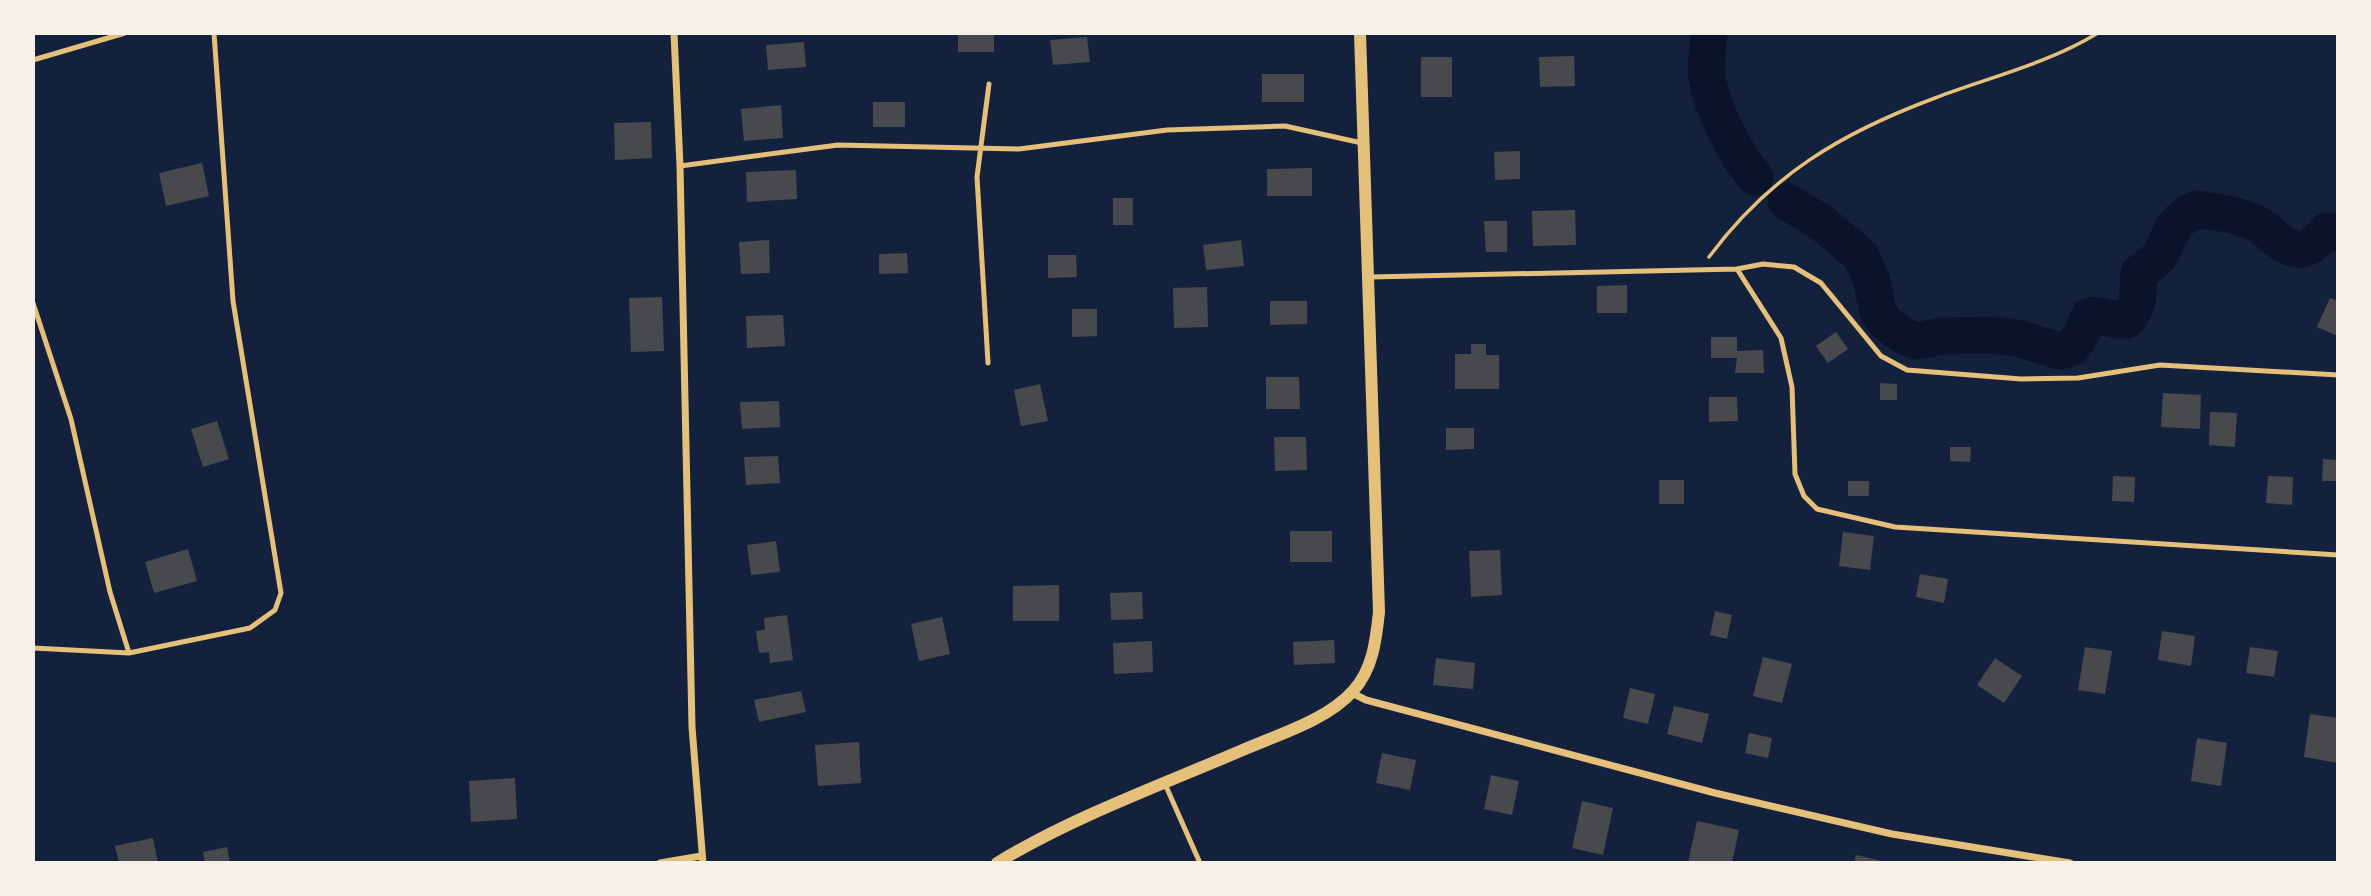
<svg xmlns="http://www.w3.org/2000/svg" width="2371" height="896" viewBox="0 0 2371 896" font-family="Manrope,sans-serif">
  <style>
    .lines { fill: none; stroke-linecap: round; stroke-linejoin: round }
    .river { stroke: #0b132b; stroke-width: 37 }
    .building { fill: #48494c }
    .path { stroke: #e5c07b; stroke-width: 3.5 }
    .service { stroke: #e5c07b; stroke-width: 5 }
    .minor { stroke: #e5c07b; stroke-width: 7 }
    .tertiary { stroke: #e5c07b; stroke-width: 12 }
  </style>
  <rect width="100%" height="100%" fill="#14213d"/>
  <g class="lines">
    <path class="river" d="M 1709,33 C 1708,47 1705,64 1707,78 C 1712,107 1735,155 1755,177
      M 1786,201 L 1822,223 L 1860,255 L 1871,278 L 1878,312 L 1887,324 L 1906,337 L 1916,341 L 1942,336 L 1991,335 L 2017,338 L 2060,351 L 2071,348 L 2080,337 L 2089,316 C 2102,313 2113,322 2127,320 C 2141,303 2137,293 2139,273 C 2145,268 2156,262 2160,255 C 2172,233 2170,222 2197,209 C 2219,213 2239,214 2259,225 C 2272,233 2285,251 2301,249 C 2312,248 2319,238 2327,231 L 2338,233"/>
  </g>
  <path class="building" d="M 958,33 L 994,33 L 994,52 L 958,52 Z
    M 1087,37 L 1090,62 L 1053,65 L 1050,40 Z
    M 804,42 L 806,67 L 768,70 L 766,45 Z
    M 1574,56 L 1575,86 L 1540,87 L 1539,57 Z
    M 1421,57 L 1452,57 L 1452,97 L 1421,97 Z
    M 1262,74 L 1304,74 L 1304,102 L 1262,102 Z
    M 873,102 L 905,102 L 905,127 L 873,127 Z
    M 781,105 L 783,138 L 744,141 L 741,109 Z
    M 651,122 L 652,158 L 615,160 L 614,123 Z
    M 1520,151 L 1520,179 L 1495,180 L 1494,152 Z
    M 202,163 L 209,196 L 166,206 L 159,173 Z
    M 1312,168 L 1312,196 L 1267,196 L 1267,169 Z
    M 796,170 L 797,199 L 747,202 L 746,172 Z
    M 1113,198 L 1133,198 L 1133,225 L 1113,225 Z
    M 1575,210 L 1576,245 L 1533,246 L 1532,211 Z
    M 1484,221 L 1507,221 L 1507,252 L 1486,252 Z
    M 769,240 L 770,273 L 741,274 L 739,242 Z
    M 1241,240 L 1244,266 L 1206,270 L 1203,245 Z
    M 907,253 L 908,273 L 879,274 L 879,254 Z
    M 1048,255 L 1076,255 L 1077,277 L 1048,278 Z
    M 1627,285 L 1627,313 L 1597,313 L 1597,286 Z
    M 1207,287 L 1208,327 L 1174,328 L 1173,288 Z
    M 662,297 L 664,351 L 631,352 L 629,298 Z
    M 2330,298 L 2338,301 L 2338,336 L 2317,327 Z
    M 1270,301 L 1307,301 L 1307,324 L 1270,325 Z
    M 1072,309 L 1097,309 L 1097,336 L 1072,337 Z
    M 783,315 L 785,346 L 747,348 L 746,316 Z
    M 1836,332 L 1848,349 L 1828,363 L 1816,346 Z
    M 1711,337 L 1737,337 L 1737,351 L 1763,350 L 1764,373 L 1735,373 L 1737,358 L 1711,358 Z
    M 1471,344 L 1486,344 L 1486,355 L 1499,355 L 1499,389 L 1455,389 L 1455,354 L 1471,354 Z
    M 1266,377 L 1299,377 L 1300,409 L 1266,409 Z
    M 1880,383 L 1897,384 L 1897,400 L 1880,400 Z
    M 1040,384 L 1048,421 L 1021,426 L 1014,390 Z
    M 2163,393 L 2201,395 L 2200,429 L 2161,427 Z
    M 1709,397 L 1737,397 L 1738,421 L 1709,422 Z
    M 779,401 L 780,427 L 742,429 L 740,402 Z
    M 2210,412 L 2237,413 L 2235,447 L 2209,445 Z
    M 217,421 L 229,459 L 203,467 L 191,429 Z
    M 1446,428 L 1474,428 L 1474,449 L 1446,450 Z
    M 1274,437 L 1306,437 L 1307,470 L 1275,471 Z
    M 1950,447 L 1971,447 L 1970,462 L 1950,461 Z
    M 778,456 L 780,483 L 746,485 L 744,457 Z
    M 2323,459 L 2338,460 L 2338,481 L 2322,481 Z
    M 2113,476 L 2135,477 L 2134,502 L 2112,501 Z
    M 2268,476 L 2293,477 L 2292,505 L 2266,503 Z
    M 1659,480 L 1684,480 L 1684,504 L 1659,504 Z
    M 1848,481 L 1869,481 L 1869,496 L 1848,496 Z
    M 1290,531 L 1332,531 L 1332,562 L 1290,562 Z
    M 1843,532 L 1874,536 L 1870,570 L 1839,566 Z
    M 776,541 L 780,572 L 751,575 L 747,545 Z
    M 188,549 L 197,581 L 154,593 L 145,562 Z
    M 1500,550 L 1502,595 L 1471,597 L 1469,551 Z
    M 1920,574 L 1948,579 L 1944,603 L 1916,597 Z
    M 1059,585 L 1059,621 L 1013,621 L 1013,586 Z
    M 1142,592 L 1143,619 L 1111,620 L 1110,593 Z
    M 1715,611 L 1732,615 L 1727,639 L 1710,635 Z
    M 787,615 L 793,660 L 770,663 L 769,652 L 759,653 L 756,631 L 765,630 L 764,618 Z
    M 942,617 L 950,654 L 919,661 L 911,624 Z
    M 2162,631 L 2195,636 L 2191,666 L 2158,660 Z
    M 1334,640 L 1335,663 L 1294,665 L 1293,642 Z
    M 1152,641 L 1153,672 L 1114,674 L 1113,643 Z
    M 2085,647 L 2112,651 L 2105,694 L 2078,690 Z
    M 2250,647 L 2278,651 L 2274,677 L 2246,673 Z
    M 1763,657 L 1792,664 L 1782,703 L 1753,696 Z
    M 1436,658 L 1475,663 L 1473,689 L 1433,685 Z
    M 1995,658 L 2022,676 L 2004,703 L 1977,685 Z
    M 1630,688 L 1655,694 L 1648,724 L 1623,718 Z
    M 801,691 L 806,712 L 759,722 L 754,700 Z
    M 1674,706 L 1709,714 L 1702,743 L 1667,734 Z
    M 2310,714 L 2338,718 L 2338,763 L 2304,757 Z
    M 1749,733 L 1772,738 L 1768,758 L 1745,753 Z
    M 2197,738 L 2227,743 L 2221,786 L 2191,781 Z
    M 859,742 L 861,783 L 818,786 L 815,745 Z
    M 1382,753 L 1416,760 L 1410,790 L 1376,783 Z
    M 1491,775 L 1519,781 L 1512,815 L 1484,809 Z
    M 515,778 L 517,819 L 471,822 L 469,781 Z
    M 1582,801 L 1613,808 L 1603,855 L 1572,848 Z
    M 1697,821 L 1739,830 L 1732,863 L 1688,863 Z
    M 153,838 L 158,863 L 119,863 L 115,846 Z
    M 227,847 L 230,863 L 205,863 L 203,852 Z
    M 1856,855 L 1887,862 L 1887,863 L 1854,863 Z"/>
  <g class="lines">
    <path class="path" d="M 1709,257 C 1770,175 1841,133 1935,98 C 1990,77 2047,64 2098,33"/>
    <path class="service" d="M 33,60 L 125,33
      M 680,166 L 838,145 L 1019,149 L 1167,130 L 1285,126 L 1362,143
      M 1737,269 L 1781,338 L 1792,387 L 1795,474 L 1804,496 L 1817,509 L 1895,527 L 2338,555
      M 1370,277 L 1737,269 L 1763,264 L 1794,267 L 1821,283 L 1881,356 L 1907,370 L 2021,379 L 2078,378 L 2160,365 L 2338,375
      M 33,303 L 71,419 L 110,592 L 129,653
      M 988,363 L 977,177 L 989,84
      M 33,648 L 129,653 L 250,628 L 275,610 L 281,593 L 233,301 L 214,33
      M 1165,784 L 1200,863"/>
    <path class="minor" d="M 674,33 L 680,166 L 692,727 L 703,863
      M 1352,693 L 1366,700 L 1715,793 L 1892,834 L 2070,863
      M 660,863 L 701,856"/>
    <path class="tertiary" d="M 997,863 C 1072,817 1164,784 1245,749 C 1280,734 1327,720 1353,691 C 1373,669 1376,640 1379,612 L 1360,33"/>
  </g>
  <rect width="2371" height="896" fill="none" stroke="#f6f1e7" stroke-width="70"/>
</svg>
